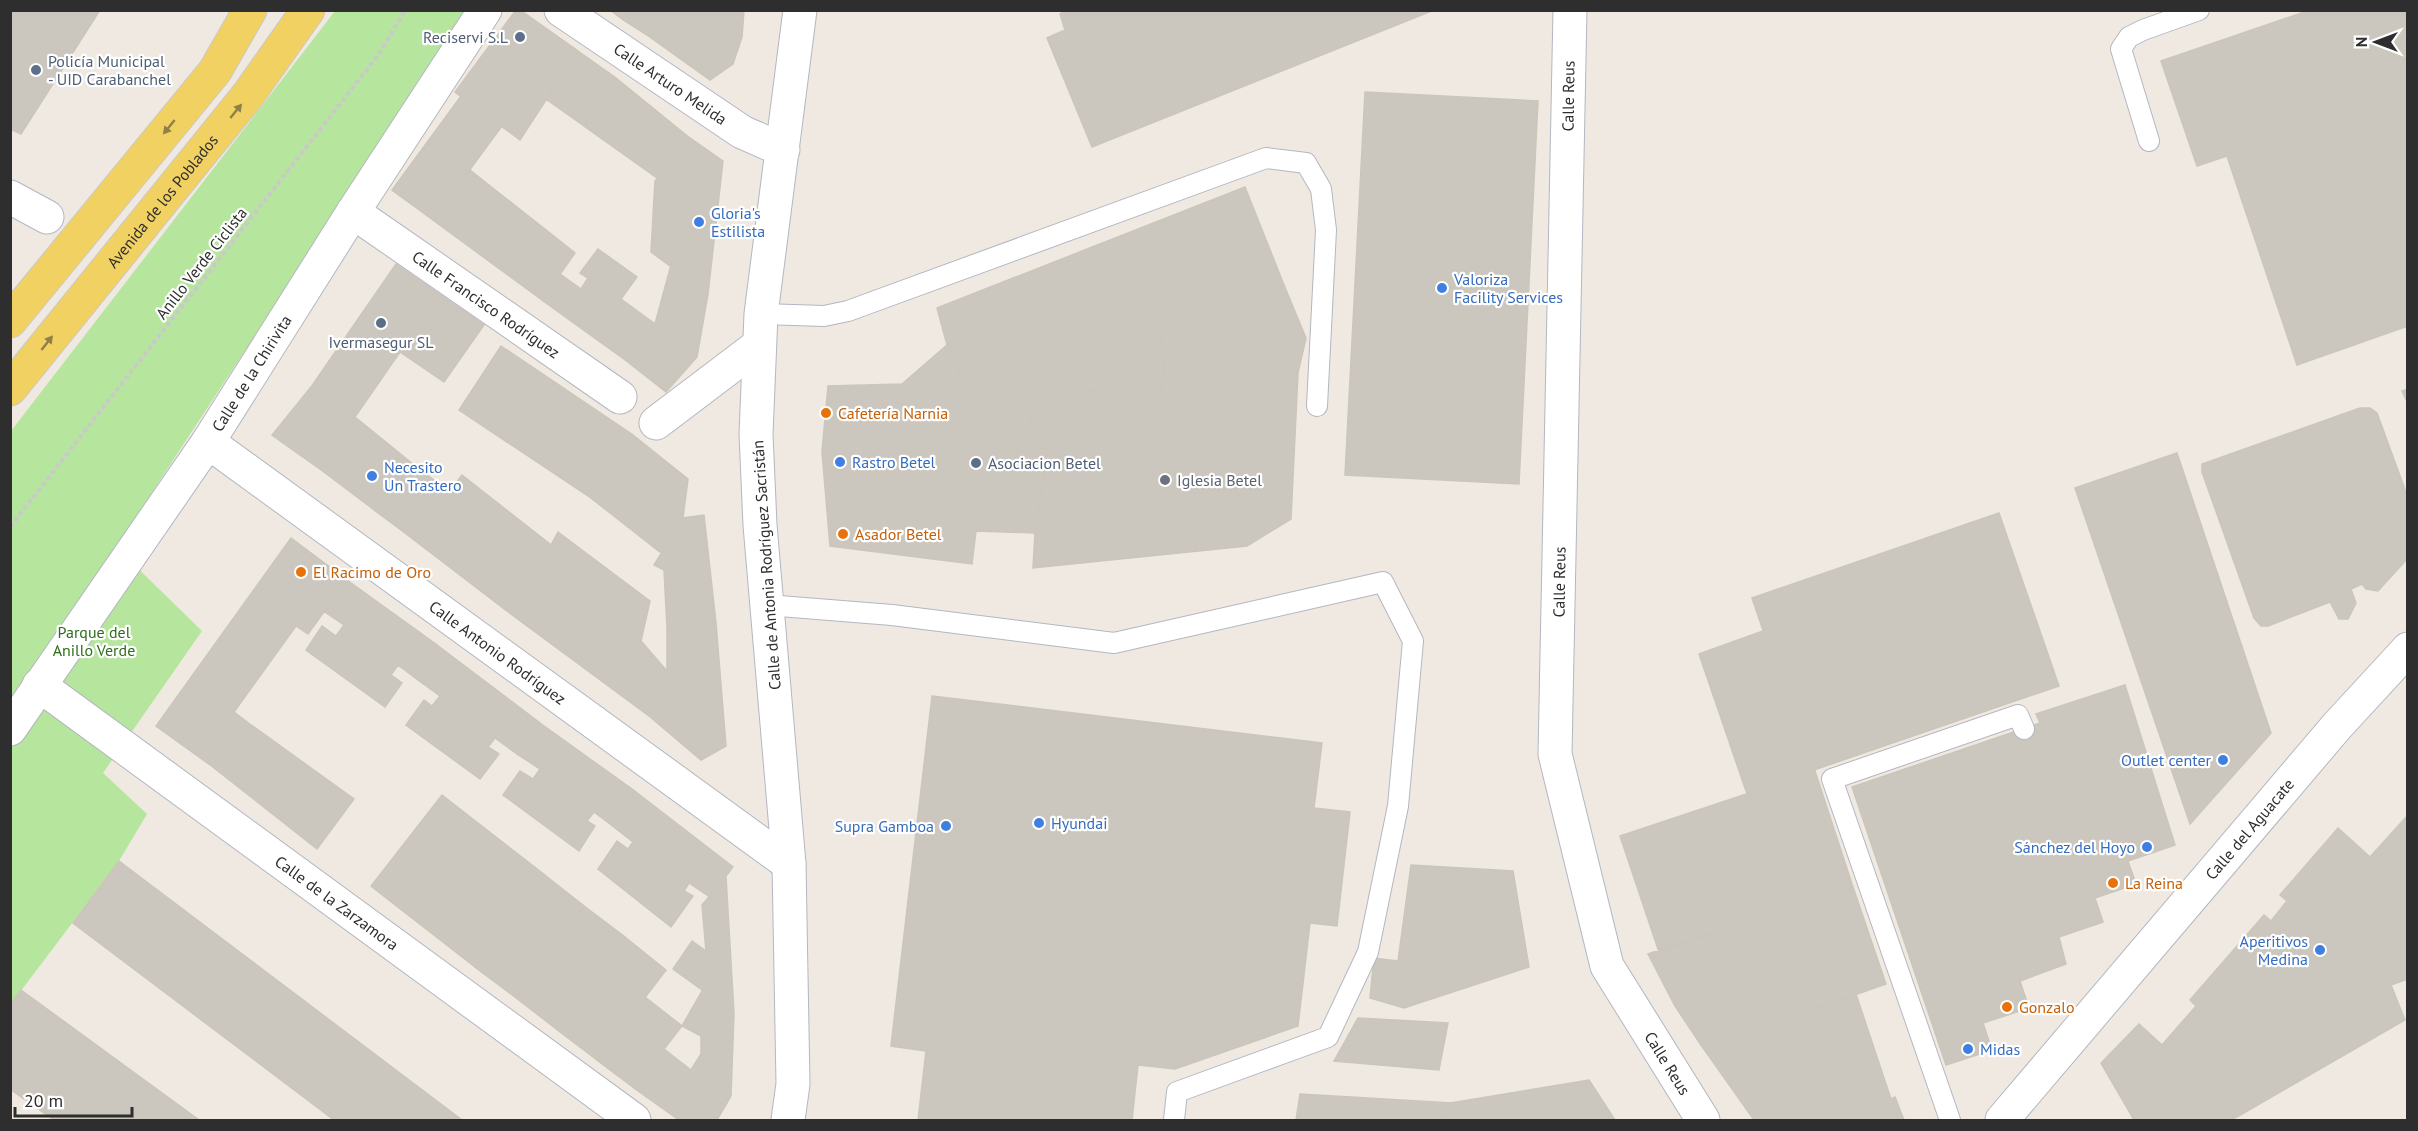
<svg xmlns="http://www.w3.org/2000/svg" width="2418" height="1131" viewBox="0 0 2418 1131" font-family="'PT Sans',sans-serif">
  <style>
    .green { fill: #b6e59e }
    .building { fill: #cbc7bf; stroke: #cbc5ba; stroke-width: 1.5 }
    .lines { fill: none; stroke-linecap: round; stroke-linejoin: round }
    .lane-casing { stroke: #b4b7c1; stroke-width: 22 }
    .street-casing { stroke: #b4b7c1; stroke-width: 35 }
    .secondary-casing { stroke: #b4b7c1; stroke-width: 35 }
    .primary-casing { stroke: #c9c9c9; stroke-width: 35 }
    .path { stroke: #c9c9c9; stroke-width: 4; stroke-dasharray: 4.5 3; stroke-linecap: butt }
    .lane { stroke: #fff; stroke-width: 20 }
    .street { stroke: #fff; stroke-width: 33 }
    .secondary { stroke: #fff; stroke-width: 33 }
    .primary { stroke: #f2d163; stroke-width: 33 }
    .oneway { fill: #908048 }
    .service-dot { fill: #5c6f8a; stroke: #fff; stroke-width: 2 }
    .shop-dot { fill: #3f7fe0; stroke: #fff; stroke-width: 2 }
    .food-dot { fill: #e8710a; stroke: #fff; stroke-width: 2 }
    .worship-dot { fill: #6b7280; stroke: #fff; stroke-width: 2 }
    .labels { text-anchor: middle; stroke-width: 4.5; stroke-linejoin: round; paint-order: stroke }
    .service-label { font-size: 16px; fill: #4e5e75; stroke: #fff; text-anchor: start }
    .street-label { font-size: 16px; fill: #2e2e2e; stroke: #fff }
    .shop-label { font-size: 16px; fill: #366cbe; stroke: #fff; text-anchor: start }
    .food-label { font-size: 16px; fill: #c56008; stroke: #fff; text-anchor: start }
    .worship-label { font-size: 16px; fill: #5b616d; stroke: #fff; text-anchor: start }
    .park-label { font-size: 16px; fill: #2c6e1b; stroke: #fff }
  </style>
  <rect width="100%" height="100%" fill="#efe9e1"/>
  <path class="green" d="M 335,11 L 468,11 L 116,547 L 202,631 L 103,773 L 147,814 L 119,861 L 11,1004 L 11,431 Z"/>
  <path class="building" d="M 10,10 L 100,10 L 21,134 L 10,129 Z
    M 516,10 L 520,10 L 578,51 L 520,140 L 455,92 Z
    M 610,10 L 628,10 L 622,19 Z
    M 628,10 L 667,10 L 650,37 L 622,19 Z
    M 667,10 L 744,10 L 742,37 L 733,64 L 710,80 L 650,37 Z
    M 1067,10 L 1434,10 L 1092,147 L 1047,38 L 1065,30 L 1060,14 Z
    M 2310,10 L 2408,10 L 2408,326 L 2297,365 L 2227,156 L 2197,166 L 2161,61 Z
    M 578,51 L 616,78 L 584,126 L 546,99 Z
    M 616,78 L 686,135 L 657,178 L 584,126 Z
    M 1365,92 L 1538,101 L 1519,484 L 1345,475 Z
    M 461,96 L 502,126 L 433,220 L 392,190 Z
    M 686,135 L 723,161 L 708,294 L 651,252 L 655,181 Z
    M 470,170 L 575,253 L 542,300 L 433,220 Z
    M 1245,187 L 1284,285 L 1160,333 L 1165,356 L 1160,400 L 1049,385 L 1036,391 L 970,397 L 947,345 L 937,308 Z
    M 598,249 L 637,277 L 621,299 L 655,324 L 628,362 L 542,300 L 560,274 L 581,289 L 588,278 L 580,273 Z
    M 396,264 L 484,325 L 444,382 L 400,352 L 355,417 L 311,387 Z
    M 671,265 L 708,294 L 697,357 L 666,392 L 628,362 L 655,324 Z
    M 1284,285 L 1306,338 L 1298,373 L 1165,356 L 1160,333 Z
    M 947,345 L 970,397 L 1036,391 L 1025,447 L 1048,449 L 1035,533 L 976,531 L 972,564 L 830,546 L 822,452 L 828,386 L 902,384 Z
    M 501,346 L 633,435 L 591,498 L 459,410 Z
    M 1165,356 L 1298,373 L 1291,519 L 1247,546 L 1033,568 L 1035,533 L 1048,449 L 1025,447 L 1036,391 L 1049,385 L 1160,400 Z
    M 311,387 L 355,417 L 324,472 L 272,435 Z
    M 2408,389 L 2408,404 L 2402,391 Z
    M 2360,408 L 2370,408 L 2377,413 L 2408,498 L 2408,558 L 2378,591 L 2366,589 L 2362,584 L 2351,589 L 2356,603 L 2348,619 L 2339,619 L 2330,602 L 2268,626 L 2261,626 L 2254,618 L 2202,472 L 2202,464 Z
    M 355,417 L 409,461 L 373,509 L 324,472 Z
    M 633,435 L 688,479 L 683,518 L 661,553 L 591,498 Z
    M 2177,453 L 2271,733 L 2190,824 L 2075,488 Z
    M 409,461 L 448,491 L 413,539 L 373,509 Z
    M 462,475 L 551,545 L 503,608 L 413,539 Z
    M 1999,513 L 2059,686 L 1811,771 L 1752,598 Z
    M 704,515 L 716,623 L 667,628 L 664,570 L 654,565 L 683,518 Z
    M 558,532 L 650,601 L 641,641 L 667,671 L 667,691 L 649,716 L 503,608 L 551,545 Z
    M 291,538 L 347,580 L 308,634 L 296,626 L 234,712 L 247,722 L 213,767 L 156,726 Z
    M 347,580 L 437,645 L 414,677 L 398,665 L 391,675 L 402,683 L 385,707 L 306,650 L 322,626 L 336,636 L 344,625 L 325,612 Z
    M 716,623 L 726,746 L 701,760 L 649,716 L 667,691 L 667,628 Z
    M 1763,631 L 1811,771 L 1747,794 L 1699,654 Z
    M 437,645 L 540,723 L 517,754 L 495,738 L 488,747 L 499,754 L 480,779 L 406,725 L 424,700 L 432,706 L 440,696 L 414,677 Z
    M 2125,685 L 2175,845 L 2128,861 L 2136,884 L 2095,898 L 2103,922 L 2059,937 L 2066,964 L 2020,981 L 2029,1008 L 1983,1023 L 1992,1050 L 1946,1065 L 1852,787 L 2040,723 L 2036,714 Z
    M 932,696 L 1322,743 L 1314,808 L 1350,812 L 1337,926 L 1310,923 L 1298,1026 L 1175,1069 L 1138,1065 L 1132,1120 L 918,1120 L 926,1051 L 891,1046 Z
    M 247,722 L 354,799 L 317,849 L 213,767 Z
    M 540,723 L 636,792 L 610,824 L 594,812 L 587,821 L 595,826 L 579,851 L 503,795 L 520,771 L 533,779 L 540,769 L 517,754 Z
    M 1815,771 L 1853,887 L 1659,952 L 1620,836 Z
    M 636,792 L 733,867 L 710,897 L 689,883 L 684,891 L 693,896 L 671,927 L 598,869 L 617,841 L 628,849 L 633,842 L 610,824 Z
    M 442,795 L 546,876 L 475,967 L 371,886 Z
    M 2408,815 L 2408,979 L 2391,985 L 2405,1020 L 2242,1114 L 2162,1045 L 2196,1006 L 2190,1000 L 2264,915 L 2271,921 L 2287,901 L 2280,895 L 2338,828 L 2370,857 Z
    M 119,861 L 462,1120 L 334,1120 L 73,923 Z
    M 1411,865 L 1513,871 L 1529,967 L 1404,1008 L 1370,998 L 1374,958 L 1398,961 Z
    M 546,876 L 584,906 L 515,997 L 475,967 Z
    M 726,877 L 734,1013 L 673,969 L 692,941 L 706,951 L 702,905 Z
    M 1853,887 L 1886,984 L 1703,1048 L 1675,1006 L 1648,954 Z
    M 584,906 L 625,937 L 555,1028 L 515,997 Z
    M 625,937 L 666,970 L 597,1060 L 555,1028 Z
    M 21,990 L 199,1120 L 54,1120 L 10,1089 L 10,1004 Z
    M 702,991 L 734,1013 L 731,1096 L 717,1120 L 679,1120 L 634,1088 L 664,1049 L 691,1070 L 701,1054 L 701,1036 L 682,1026 Z
    M 1856,994 L 1891,1099 L 1895,1097 L 1904,1120 L 1754,1120 L 1703,1048 Z
    M 645,997 L 682,1026 L 634,1088 L 597,1060 Z
    M 1358,1018 L 1448,1023 L 1439,1070 L 1334,1061 Z
    M 2139,1024 L 2162,1045 L 2242,1114 L 2231,1120 L 2134,1120 L 2101,1063 Z
    M 1589,1080 L 1615,1120 L 1445,1120 L 1451,1103 Z
    M 1300,1094 L 1451,1103 L 1445,1120 L 1296,1120 Z"/>
  <g class="lines">
    <defs>
      <path id="lane" d="M 2149,141 L 2121,49 L 2129,37 L 2143,30 L 2199,10
        M 761,314 L 824,316 L 848,311 L 1266,158 L 1306,163 L 1321,189 L 1326,230 L 1317,406
        M 767,605 L 892,615 L 1114,643 L 1383,582 L 1413,641 L 1398,806 L 1368,952 L 1328,1037 L 1177,1092 L 1174,1120
        M 1950,1120 L 1832,779 L 2018,715 L 2024,729"/>
      <g id="street">
        <path id="s1" d="M 561,10 L 742,132 L 783,150"/>
        <path id="s2" d="M 1570,10 L 1555,754 L 1607,966 L 1703,1120"/>
        <path d="M 10,197 L 47,217"/>
        <path id="s3" d="M 353,212 L 620,397"/>
        <path d="M 656,423 L 759,345"/>
        <path id="s4" d="M 208,442 L 789,864"/>
        <path id="s5" d="M 39,685 L 634,1120"/>
        <path id="s6" d="M 10,729 L 208,442 L 353,212 L 485,10"/>
        <path id="s7" d="M 2002,1120 L 2337,726 L 2408,649"/>
      </g>
      <path id="secondary" d="M 788,1120 L 793,1084 L 789,864 L 760,525 L 756,434 L 761,314 L 800,10"/>
      <g id="primary">
        <path d="M 10,321 L 215,71 L 250,10"/>
        <path id="s8" d="M 10,389 L 248,95 L 308,10"/>
      </g>
    </defs>
    <use href="#lane" class="lane-casing"/>
    <use href="#street" class="street-casing"/>
    <use href="#secondary" class="secondary-casing"/>
    <use href="#primary" class="primary-casing"/>
    <path class="path" d="M 10,527 L 379,54 L 405,10"/>
    <use href="#lane" class="lane"/>
    <use href="#street" class="street"/>
    <use href="#secondary" class="secondary"/>
    <use href="#primary" class="primary"/>
  </g>
  <defs><path id="oneway-solid" d="M-6-.8H1V-3.2L6.5 0L1 3.2V.8H-6Z" transform="scale(1.5)"/></defs>
  <g class="oneway">
    <use href="#oneway-solid" transform="translate(236 111) rotate(-51)"/>
    <use href="#oneway-solid" transform="translate(169 127) rotate(129)"/>
    <use href="#oneway-solid" transform="translate(47 343) rotate(-52)"/>
  </g>
  <g class="service-dot">
    <circle cx="520" cy="37" r="6"/>
    <circle cx="36" cy="70" r="6"/>
    <circle cx="381" cy="323" r="6"/>
    <circle cx="976" cy="463" r="6"/>
  </g>
  <g class="shop-dot">
    <circle cx="699" cy="222" r="6"/>
    <circle cx="1442" cy="288" r="6"/>
    <circle cx="840" cy="462" r="6"/>
    <circle cx="372" cy="476" r="6"/>
    <circle cx="2223" cy="760" r="6"/>
    <circle cx="1039" cy="823" r="6"/>
    <circle cx="946" cy="826" r="6"/>
    <circle cx="2147" cy="847" r="6"/>
    <circle cx="2320" cy="950" r="6"/>
    <circle cx="1968" cy="1049" r="6"/>
  </g>
  <g class="food-dot">
    <circle cx="826" cy="413" r="6"/>
    <circle cx="843" cy="534" r="6"/>
    <circle cx="301" cy="572" r="6"/>
    <circle cx="2113" cy="883" r="6"/>
    <circle cx="2007" cy="1007" r="6"/>
  </g>
  <circle class="worship-dot" cx="1165" cy="480" r="6"/>
  <g class="labels">
    <g class="service-label">
      <text x="508" y="43" text-anchor="end">Reciservi S.L</text>
      <text x="48" y="67">Policía Municipal<tspan x="48" dy="18">- UID Carabanchel</tspan></text>
      <text x="381" y="348" text-anchor="middle">Ivermasegur SL</text>
      <text x="988" y="469">Asociacion Betel</text>
    </g>
    <g class="street-label">
      <text dy="6" stroke="none"><textPath href="#s1" startOffset="132">Calle Arturo Melida</textPath></text>
      <text transform="translate(1568 96) rotate(-89)" y="6">Calle Reus</text>
      <text dy="6" stroke="none"><textPath href="#s8" startOffset="242">Avenida de los Poblados</textPath></text>
      <text transform="translate(201 263) rotate(-52)" y="6">Anillo Verde Ciclista</text>
      <text dy="6" stroke="none"><textPath href="#s3" startOffset="162">Calle Francisco Rodríguez</textPath></text>
      <text dy="6" stroke="none"><textPath href="#s6" startOffset="430">Calle de la Chirivita</textPath></text>
      <text transform="translate(766 565) rotate(-94)" y="6">Calle de Antonia Rodríguez Sacristán</text>
      <text transform="translate(1559 582) rotate(-89)" y="6">Calle Reus</text>
      <text dy="6" stroke="none"><textPath href="#s4" startOffset="358">Calle Antonio Rodríguez</textPath></text>
      <text dy="6" stroke="none"><textPath href="#s7" startOffset="382">Calle del Aguacate</textPath></text>
      <text dy="6" stroke="none"><textPath href="#s5" startOffset="369">Calle de la Zarzamora</textPath></text>
      <text dy="6" stroke="none"><textPath href="#s2" startOffset="1077">Calle Reus</textPath></text>
    </g>
    <g class="shop-label">
      <text x="711" y="219">Gloria's<tspan x="711" dy="18">Estilista</tspan></text>
      <text x="1454" y="285">Valoriza<tspan x="1454" dy="18">Facility Services</tspan></text>
      <text x="852" y="468">Rastro Betel</text>
      <text x="384" y="473">Necesito<tspan x="384" dy="18">Un Trastero</tspan></text>
      <text x="2211" y="766" text-anchor="end">Outlet center</text>
      <text x="1051" y="829">Hyundai</text>
      <text x="934" y="832" text-anchor="end">Supra Gamboa</text>
      <text x="2135" y="853" text-anchor="end">Sánchez del Hoyo</text>
      <text x="2308" y="947" text-anchor="end">Aperitivos<tspan x="2308" dy="18">Medina</tspan></text>
      <text x="1980" y="1055">Midas</text>
    </g>
    <g class="food-label">
      <text x="838" y="419">Cafetería Narnia</text>
      <text x="855" y="540">Asador Betel</text>
      <text x="313" y="578">El Racimo de Oro</text>
      <text x="2125" y="889">La Reina</text>
      <text x="2019" y="1013">Gonzalo</text>
    </g>
    <g class="worship-label">
      <text x="1177" y="486">Iglesia Betel</text>
    </g>
    <g class="park-label">
      <text x="94" y="638">Parque del<tspan x="94" dy="18">Anillo Verde</tspan></text>
    </g>
  </g>
  <rect width="2418" height="1131" fill="none" stroke="#2e2e2e" stroke-width="24"/>
  <g transform="translate(2376 42) rotate(270)" stroke="#ffffff" stroke-width="4.5" paint-order="stroke">
  <path d="M0-4.5L10 22L0 15L-10 22Z" fill="#2e2e2e"/>
  <text y="-9" font-size="16" font-weight="bold" text-anchor="middle" fill="#2e2e2e">N</text>
  </g>
  <path d="M15 1107v9h117v-9" fill="none" stroke="#2e2e2e" stroke-width="3"/>
  <text x="24" y="1107" font-size="18" fill="#2e2e2e" stroke="#ffffff" stroke-width="4.5" paint-order="stroke">20 m</text>
</svg>
